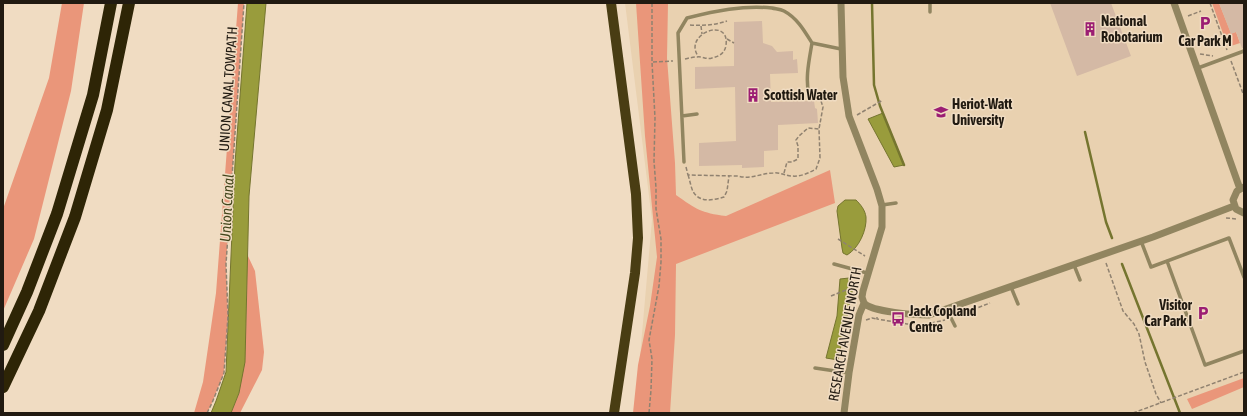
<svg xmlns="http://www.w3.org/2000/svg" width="1247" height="416" viewBox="0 0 1247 416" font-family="'Asap Condensed',sans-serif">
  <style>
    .built { fill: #e9d1b0 }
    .green { fill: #ea967a }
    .water { fill: #999c3c; stroke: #75752f }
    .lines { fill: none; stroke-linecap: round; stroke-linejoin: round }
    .stream { stroke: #75752f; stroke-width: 2.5 }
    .building { fill: #d4b9a5 }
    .path { stroke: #908270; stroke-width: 1.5; stroke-dasharray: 4 2; stroke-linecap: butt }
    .service { stroke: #918560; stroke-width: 3.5 }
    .minor { stroke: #918560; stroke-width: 7 }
    .primary { stroke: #493d13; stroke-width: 10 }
    .motorway { stroke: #2e2506; stroke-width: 12 }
    .labels { text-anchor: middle; stroke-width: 3; stroke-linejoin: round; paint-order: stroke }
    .poi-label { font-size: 14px; font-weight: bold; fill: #211a11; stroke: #f0dcc2; text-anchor: start }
    .street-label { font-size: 14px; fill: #211a11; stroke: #f0dcc2 }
    .water-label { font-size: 15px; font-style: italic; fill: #43451c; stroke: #f0dcc2 }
  </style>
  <rect width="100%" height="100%" fill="#f0dcc2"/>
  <path class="built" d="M 625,3 L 1244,3 L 1244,413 L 635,413 L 652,220 Z"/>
  <path class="green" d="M 62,3 L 84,3 L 71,91 L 34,239 L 3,311 L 3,209 L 49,78 Z
    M 238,3 L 244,3 L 226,264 L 228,316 L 224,373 L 212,403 L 207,413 L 194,413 L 203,382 L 216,293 Z
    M 636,3 L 668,3 L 667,58 L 675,163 L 676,195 C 696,209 701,213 726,216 L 830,170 L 835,203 L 676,264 L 675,335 L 670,413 L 633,413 L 638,365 L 650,306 L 657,257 L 645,136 Z
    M 1212,3 L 1219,3 L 1231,33 L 1236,32 L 1240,43 L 1228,47 Z
    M 247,254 L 255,271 L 264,352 L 262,370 L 240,413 L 231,413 L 239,393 L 246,324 Z
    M 1244,378 L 1244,387 L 1192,409 L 1187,399 Z"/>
  <path class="water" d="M 247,3 L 266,3 L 249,196 L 245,362 L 239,393 L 231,413 L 211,413 L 216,401 L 226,372 L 235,163 Z
    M 883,113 L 904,165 L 894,167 L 868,119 Z
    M 845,200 L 856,200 C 861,205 865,210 866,217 C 867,230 859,248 847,255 L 843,253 L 842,248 L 837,211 L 838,206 Z
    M 849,278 L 854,283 L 838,360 L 826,358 L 837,316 L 840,279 Z"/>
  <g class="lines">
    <path class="stream" d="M 872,3 L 874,85 L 880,106 L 904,165
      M 1085,132 L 1106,222 L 1112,238
      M 1122,264 L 1180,413"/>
  </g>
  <path class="building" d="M 1050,3 L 1111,3 L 1131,56 L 1077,76 Z
    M 1219,3 L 1244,3 L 1244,48 L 1242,48 L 1236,32 L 1231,34 Z
    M 762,21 L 763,43 L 772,46 L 777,52 L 793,51 L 793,60 L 797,59 L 798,73 L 770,74 L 771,102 L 814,101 L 815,108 L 817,109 L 818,123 L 778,125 L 778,150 L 764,151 L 764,167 L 742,168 L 742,165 L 699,166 L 699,143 L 736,141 L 735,87 L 695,89 L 695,67 L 734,66 L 734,22 Z"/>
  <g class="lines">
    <path class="path" d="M 1210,3 L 1227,50
      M 1188,16 L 1201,11
      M 690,25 C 703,26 715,25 727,21
      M 701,26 L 702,34
      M 727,39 L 734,43
      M 1200,54 L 1213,56
      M 685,59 C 689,58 693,57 697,57 C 702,56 707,60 712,58 C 720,56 725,53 726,45 C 730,16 683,34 698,56
      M 1231,61 L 1244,96
      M 653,62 L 673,61
      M 857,115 L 883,100
      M 686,167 L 688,175 L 738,176 C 751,180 761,173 773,173 C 780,172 786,176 792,176 C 800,177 809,173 816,169 L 820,158 L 819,129 L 823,107 L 821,101 L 814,90
      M 784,173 L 787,162 L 792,162 L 798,159 L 798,146 L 796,140 L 799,136 L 808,128 L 819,129
      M 688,175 C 690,180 691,189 694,193 C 701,203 714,200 724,197 L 727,191 L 729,176
      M 1226,218 L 1237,219
      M 838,239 L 865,256
      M 1106,263 L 1123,311 L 1134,324 L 1139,334 L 1145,362 L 1156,394 L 1161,403
      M 831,296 L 856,286
      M 956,316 L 990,303
      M 877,317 L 877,319 L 907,324 L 926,324
      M 866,320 L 872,318 L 877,319
      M 931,323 L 945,320
      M 207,413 L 212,403 L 224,373 L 228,316 L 226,264 L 244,3
      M 649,413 L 651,390 L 652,359 L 649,340 L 659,286 L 661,262 L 661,239 L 656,209 L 656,188 L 654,161 L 655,118 L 652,62 L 652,3
      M 1133,413 L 1244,372"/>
    <path class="service" d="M 930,3 L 930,12
      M 1198,68 L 1244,51
      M 809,96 C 805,78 809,61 812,43
      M 682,116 L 697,114
      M 684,162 L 678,33 L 687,18 C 715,11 743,5 772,8 C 776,9 780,9 784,11 C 797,18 804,30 812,43 L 841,49
      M 882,205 L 896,203
      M 1141,241 L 1151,267 L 1229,238 L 1244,277
      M 1167,261 L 1205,365 L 1244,351
      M 834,264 L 867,273
      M 1074,265 L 1080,280
      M 1011,287 L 1018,304
      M 947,310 L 955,326
      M 815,368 L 849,373"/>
    <path class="minor" d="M 841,3 L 843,77 L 849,116 L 877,189 L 882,206 L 882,227 L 863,291 L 862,297 L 864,303 L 859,315 L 849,373 L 844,413
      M 1174,3 L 1240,189
      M 1244,187 L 1237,191 L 1233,200 L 1236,209 L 1244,213
      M 864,303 C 871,312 917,315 929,315 L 1153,237 L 1234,206"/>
    <path class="primary" d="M 611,3 L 636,194 L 638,238 L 635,273 L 614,413"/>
    <path class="motorway" d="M 3,345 L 27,292 L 57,214 L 93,95 L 111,3
      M 3,387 L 39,311 L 75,217 L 107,110 L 129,3"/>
  </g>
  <defs>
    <symbol id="parking-bare" viewBox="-9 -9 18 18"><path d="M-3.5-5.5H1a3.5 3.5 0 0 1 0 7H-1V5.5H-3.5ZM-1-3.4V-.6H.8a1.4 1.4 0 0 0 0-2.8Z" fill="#9b1d73" stroke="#f0dcc2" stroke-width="2.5" paint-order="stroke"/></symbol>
    <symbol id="building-bare" viewBox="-9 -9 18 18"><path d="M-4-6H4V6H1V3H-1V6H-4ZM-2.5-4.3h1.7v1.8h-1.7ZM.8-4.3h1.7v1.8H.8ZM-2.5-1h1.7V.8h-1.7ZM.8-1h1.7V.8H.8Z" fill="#9b1d73" stroke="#f0dcc2" stroke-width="2.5" paint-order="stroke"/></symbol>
    <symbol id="university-bare" viewBox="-9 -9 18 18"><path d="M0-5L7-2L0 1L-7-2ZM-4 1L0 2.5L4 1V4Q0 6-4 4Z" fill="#9b1d73" stroke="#f0dcc2" stroke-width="2.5" paint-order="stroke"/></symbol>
    <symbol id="bus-bare" viewBox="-9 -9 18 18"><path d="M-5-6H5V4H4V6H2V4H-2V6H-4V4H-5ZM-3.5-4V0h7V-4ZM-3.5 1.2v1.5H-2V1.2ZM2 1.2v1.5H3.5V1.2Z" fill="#9b1d73" stroke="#f0dcc2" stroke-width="2.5" paint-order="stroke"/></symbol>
  </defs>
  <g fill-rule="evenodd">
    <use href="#parking-bare" x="1195" y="13" width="20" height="20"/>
    <use href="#building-bare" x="1080" y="19" width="20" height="20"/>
    <use href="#building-bare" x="743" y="85" width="20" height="20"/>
    <use href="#university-bare" x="931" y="102" width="20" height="20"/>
    <use href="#parking-bare" x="1193" y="303" width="20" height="20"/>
    <use href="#bus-bare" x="888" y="309" width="20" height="20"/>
  </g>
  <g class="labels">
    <g class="poi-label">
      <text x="1101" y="26">National<tspan x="1101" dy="16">Robotarium</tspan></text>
      <text x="1205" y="46" text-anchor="middle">Car Park M</text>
      <text x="764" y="100">Scottish Water</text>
      <text x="952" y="109">Heriot-Watt<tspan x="952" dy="16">University</tspan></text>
      <text x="1192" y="310" text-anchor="end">Visitor<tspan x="1192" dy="16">Car Park I</tspan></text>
      <text x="909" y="316">Jack Copland<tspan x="909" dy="16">Centre</tspan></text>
    </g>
    <g class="street-label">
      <text transform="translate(228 89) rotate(-86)" y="5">UNION CANAL TOWPATH</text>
      <text transform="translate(845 334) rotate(-80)" y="5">RESEARCH AVENUE NORTH</text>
    </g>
    <g class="water-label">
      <text transform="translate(227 208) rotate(-87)" y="5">Union Canal</text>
    </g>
  </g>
  <rect width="1247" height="416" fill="none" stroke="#211a11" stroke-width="8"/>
</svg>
